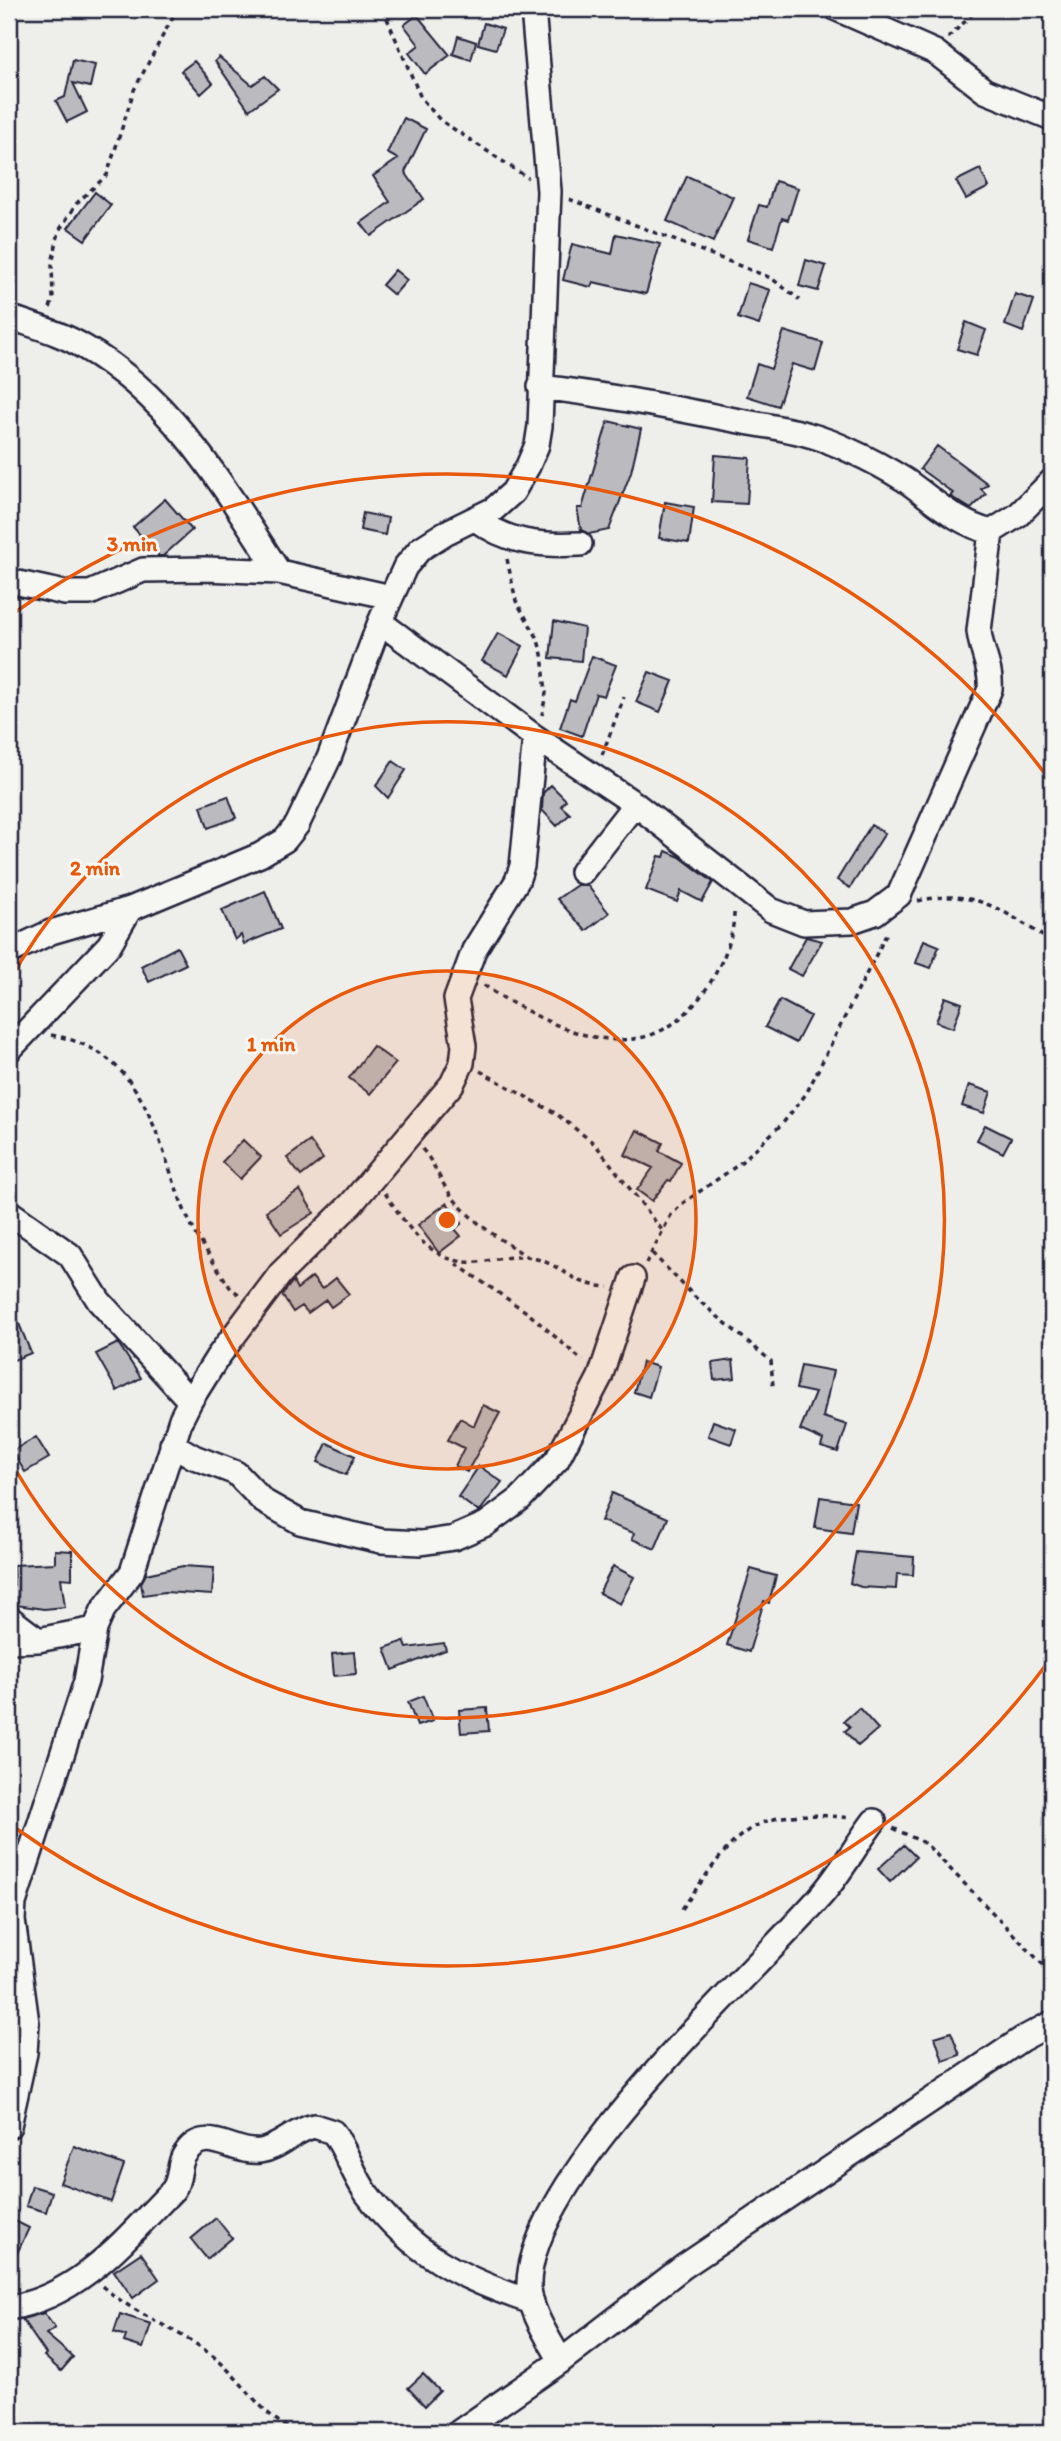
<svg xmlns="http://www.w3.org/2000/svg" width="1061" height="2441" viewBox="0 0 1061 2441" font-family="Itim,sans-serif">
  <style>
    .building { fill: #bbbbbf; stroke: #22223b; stroke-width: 2 }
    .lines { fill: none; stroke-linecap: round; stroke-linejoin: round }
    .minor-casing { stroke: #22223b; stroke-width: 28 }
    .path { stroke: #22223b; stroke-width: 3.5; stroke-dasharray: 5 5; stroke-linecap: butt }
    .minor { stroke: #f6f6f2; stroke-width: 23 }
    .ring { fill: none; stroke: #e8590c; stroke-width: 3.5 }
    .centre { fill: #e8590c; stroke: #f6f6f2; stroke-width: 3.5 }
    .ring-label { font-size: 21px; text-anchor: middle; font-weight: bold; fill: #e8590c; stroke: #f6f6f2; stroke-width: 6; stroke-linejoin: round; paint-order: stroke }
  </style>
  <rect width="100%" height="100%" fill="#eeeeeb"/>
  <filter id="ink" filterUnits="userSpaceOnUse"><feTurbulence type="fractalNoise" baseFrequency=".0143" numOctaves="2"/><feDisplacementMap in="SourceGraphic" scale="14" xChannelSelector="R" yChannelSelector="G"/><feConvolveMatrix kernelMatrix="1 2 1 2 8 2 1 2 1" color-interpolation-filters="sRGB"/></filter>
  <g filter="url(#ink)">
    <path class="building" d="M 417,15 L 450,55 L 425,74 L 409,53 L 419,45 L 404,25 Z
      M 484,23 L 503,29 L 496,49 L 478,44 Z
      M 458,36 L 476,42 L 471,60 L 453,54 Z
      M 219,57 L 252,85 L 265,76 L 278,89 L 249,110 L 215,61 Z
      M 73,60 L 95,65 L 90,87 L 73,83 L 87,112 L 67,122 L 56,101 L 65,97 Z
      M 194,61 L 213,83 L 201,94 L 181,71 Z
      M 404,118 L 426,129 L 405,172 L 424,199 L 371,236 L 361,223 L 390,202 L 373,176 L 398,159 L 387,153 Z
      M 980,169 L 989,187 L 966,199 L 956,181 Z
      M 687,176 L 733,197 L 713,242 L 667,221 Z
      M 775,181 L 798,188 L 788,220 L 782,218 L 773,247 L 748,239 L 759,205 L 767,207 Z
      M 95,192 L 111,205 L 85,240 L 68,228 Z
      M 616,234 L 660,244 L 646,294 L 593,282 L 591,287 L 563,280 L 572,244 L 612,254 Z
      M 806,260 L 826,266 L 818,291 L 799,286 Z
      M 395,270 L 407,280 L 394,295 L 382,285 Z
      M 748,283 L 770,290 L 759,325 L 738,318 Z
      M 1015,294 L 1034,300 L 1023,332 L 1005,325 Z
      M 966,322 L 986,330 L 977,355 L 957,349 Z
      M 784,331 L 823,343 L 815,371 L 792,364 L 778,406 L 747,396 L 757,364 L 771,369 Z
      M 608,421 L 641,429 L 631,472 L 609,530 L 589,534 L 581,530 L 577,508 L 582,508 Z
      M 937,446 L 988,484 L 981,489 L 986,494 L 971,509 L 950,496 L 953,493 L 920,469 Z
      M 715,455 L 750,458 L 747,504 L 712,502 Z
      M 165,499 L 192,530 L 163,556 L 159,556 L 133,527 Z
      M 665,502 L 694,507 L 689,543 L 659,538 Z
      M 363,513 L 388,518 L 385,535 L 360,530 Z
      M 554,621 L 584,628 L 581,661 L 550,658 Z
      M 498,633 L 523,646 L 508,675 L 482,661 Z
      M 592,656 L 616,665 L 604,696 L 596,694 L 582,736 L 560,728 L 570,699 L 575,701 Z
      M 649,672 L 673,681 L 660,712 L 636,702 Z
      M 393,761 L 406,770 L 388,798 L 376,786 Z
      M 551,785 L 566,800 L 561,806 L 570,814 L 557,826 L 542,810 L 543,793 Z
      M 228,796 L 236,818 L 208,828 L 201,806 Z
      M 871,825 L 885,833 L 850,888 L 837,880 Z
      M 666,851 L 680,857 L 713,882 L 702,902 L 681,891 L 677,902 L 646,890 L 659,856 L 664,857 Z
      M 577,885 L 587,885 L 609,913 L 586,931 L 557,899 Z
      M 265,891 L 281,929 L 244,944 L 241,935 L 235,940 L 222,910 Z
      M 806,937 L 822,941 L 802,976 L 788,969 Z
      M 924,940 L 939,946 L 931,968 L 916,963 Z
      M 177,947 L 186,964 L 149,982 L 141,966 Z
      M 945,997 L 962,1003 L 953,1028 L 936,1022 Z
      M 780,1000 L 810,1016 L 796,1043 L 765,1027 Z
      M 373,1046 L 396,1063 L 370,1094 L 349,1078 Z
      M 969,1085 L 991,1092 L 984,1113 L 962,1106 Z
      M 985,1125 L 1011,1138 L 1003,1153 L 977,1140 Z
      M 637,1130 L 663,1143 L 659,1151 L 681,1163 L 671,1181 L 668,1180 L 652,1201 L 637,1190 L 653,1168 L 625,1155 Z
      M 243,1140 L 261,1157 L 240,1179 L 222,1162 Z
      M 310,1141 L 323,1159 L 301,1176 L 287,1158 Z
      M 300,1190 L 314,1213 L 281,1234 L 266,1211 Z
      M 447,1203 L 462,1223 L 455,1229 L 461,1236 L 439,1253 L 418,1225 Z
      M 312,1277 L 322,1289 L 336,1278 L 349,1294 L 331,1307 L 326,1300 L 308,1313 L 302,1306 L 293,1312 L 282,1295 L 293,1281 L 297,1289 Z
      M 9,1299 L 31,1353 L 9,1362 Z
      M 118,1343 L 141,1378 L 117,1391 L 96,1354 Z
      M 733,1360 L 735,1378 L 714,1380 L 712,1363 Z
      M 642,1362 L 658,1367 L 649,1397 L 634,1392 Z
      M 801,1365 L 833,1371 L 823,1417 L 847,1425 L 838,1452 L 821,1447 L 823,1440 L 800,1430 L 815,1393 L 796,1389 Z
      M 483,1405 L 500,1413 L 467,1472 L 455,1466 L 464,1448 L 448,1440 L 460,1418 L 474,1426 Z
      M 713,1421 L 736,1429 L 731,1444 L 708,1436 Z
      M 36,1437 L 49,1458 L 25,1472 L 12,1451 Z
      M 327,1443 L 355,1456 L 346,1475 L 318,1462 Z
      M 479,1466 L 502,1482 L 479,1512 L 458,1497 Z
      M 612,1493 L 668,1518 L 655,1549 L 632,1539 L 634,1533 L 601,1521 Z
      M 820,1497 L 856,1502 L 851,1533 L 815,1528 Z
      M 55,1550 L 72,1551 L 72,1579 L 61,1578 L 65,1607 L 44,1609 L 9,1604 L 9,1584 L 14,1585 L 13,1565 L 55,1563 Z
      M 856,1552 L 914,1557 L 913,1575 L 897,1574 L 896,1589 L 861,1587 L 850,1583 Z
      M 183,1566 L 214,1568 L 212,1595 L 165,1592 L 143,1595 L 141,1583 L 146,1574 Z
      M 613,1566 L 634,1577 L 620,1604 L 599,1593 Z
      M 751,1569 L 776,1576 L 769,1603 L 764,1601 L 749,1652 L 727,1645 Z
      M 404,1641 L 407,1648 L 444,1643 L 446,1650 L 393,1670 L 385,1648 Z
      M 354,1652 L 356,1674 L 334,1676 L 332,1654 Z
      M 423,1696 L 433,1721 L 417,1726 L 408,1702 Z
      M 487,1708 L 489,1731 L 461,1733 L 459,1710 Z
      M 859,1708 L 878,1729 L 858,1746 L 845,1731 L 850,1727 L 844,1721 Z
      M 904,1845 L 916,1857 L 890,1882 L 878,1869 Z
      M 951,2032 L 960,2055 L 943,2061 L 935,2037 Z
      M 74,2146 L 124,2165 L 111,2202 L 60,2183 Z
      M 32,2186 L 52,2192 L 46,2212 L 26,2206 Z
      M 9,2218 L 29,2228 L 9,2270 Z
      M 216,2218 L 232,2238 L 207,2259 L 191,2239 Z
      M 141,2253 L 159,2279 L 133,2298 L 114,2271 Z
      M 44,2313 L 55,2328 L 46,2334 L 73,2357 L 61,2371 L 44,2356 L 46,2354 L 22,2319 Z
      M 120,2314 L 151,2324 L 143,2348 L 124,2342 L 126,2336 L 114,2332 Z
      M 423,2374 L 440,2391 L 425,2406 L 408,2388 Z"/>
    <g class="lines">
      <defs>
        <path id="minor" d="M 837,9 L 935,52 L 985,91 L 1052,118
          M 9,317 C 34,326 61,333 84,347 C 173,398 225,489 279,572
          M 540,387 C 602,394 663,406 724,418 C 773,428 807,429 853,452 C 871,460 889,470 905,480 C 934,500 956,523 991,532 L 1018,515 L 1052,481
          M 475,519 C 509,543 539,546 580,544
          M 9,581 L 65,593 L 90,593 L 143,570 L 206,569 L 279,572 L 391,597
          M 380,622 L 535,737 L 635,804 L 771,910 L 804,923 L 852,921 L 875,913 L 899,895 L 990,689 C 992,668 981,652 979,631 L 991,532
          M 582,872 L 635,804
          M 9,952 L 51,932 L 130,909 L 260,855 L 285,840 L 297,825 L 329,758 L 380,622 L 405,567 L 420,549 L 445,533 L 494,509 L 513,492 L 528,466 L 537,445 L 540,426 L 549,191 L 533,9
          M 9,1050 L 109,945 L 130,909
          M 9,1212 L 70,1255 L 99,1301 L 190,1401
          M 172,1444 L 194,1457 L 236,1473 L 263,1501 L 300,1522 L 381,1541 L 421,1543 L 454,1538 L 486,1524 L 520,1499 L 557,1460 L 600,1377 L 633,1278
          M 9,1618 L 38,1640
          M 9,1641 L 38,1640 L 95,1629
          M 9,2126 L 25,2053 L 27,2023 L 13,1920 L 14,1903 L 86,1681 L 95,1629 L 103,1610 L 132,1572 L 181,1419 L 190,1401 L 217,1358 L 281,1273 L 351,1204 L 452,1084 L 462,1063 L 464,1046 L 456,999 L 474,950 L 517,881 L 522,866 L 535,737
          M 9,2308 C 80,2296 125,2239 173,2190 C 182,2178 177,2165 185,2154 C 205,2123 234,2155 260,2151 C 280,2148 294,2130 314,2126 L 333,2132 C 347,2151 353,2175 367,2194 C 412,2254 462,2279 532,2302
          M 561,2361 C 549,2339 528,2309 529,2283 C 532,2174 746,1981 819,1898 C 840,1875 855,1846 874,1821
          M 459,2432 L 561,2361 L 683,2267 L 1022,2039 L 1052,2023"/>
      </defs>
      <use href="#minor" class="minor-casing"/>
      <path class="path" d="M 383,9 L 421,98 L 440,120 L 528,178
        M 948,38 L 978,9
        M 569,199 L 771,278 L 800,300
        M 50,308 L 53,299 L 52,264 L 59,231 L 77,203 L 107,175 L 134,90 L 177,9
        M 507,559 L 516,601 L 537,637 L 542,654 L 546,693 L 542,715
        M 602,755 L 624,697
        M 918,901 C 976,887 1005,912 1052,942
        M 484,985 C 501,998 520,1007 539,1017 C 607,1050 665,1054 710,983 C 724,960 735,934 734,908
        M 51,1035 C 143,1051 154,1131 182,1204 C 193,1234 214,1262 231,1289 L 239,1294
        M 480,1071 L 555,1113 L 595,1144 L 662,1230
        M 422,1149 C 434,1162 438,1177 448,1191 C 468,1220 498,1238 528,1257
        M 385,1193 C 410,1231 435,1270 486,1261 C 502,1258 524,1254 540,1260 C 569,1270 572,1285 609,1287
        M 652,1253 L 698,1300 L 771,1361 L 773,1387
        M 646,1263 L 671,1215 L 683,1203 L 738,1165 L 783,1123 L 806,1094 L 888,931
        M 456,1264 L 528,1313 L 583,1361
        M 893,1828 L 926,1844 L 1052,1974
        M 682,1909 C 737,1832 748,1806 851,1818
        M 102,2286 C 138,2318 186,2331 221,2363 C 246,2386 265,2419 297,2432"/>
      <use href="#minor" class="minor"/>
    </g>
  </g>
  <circle cx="447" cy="1220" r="249" fill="#e8590c" fill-opacity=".12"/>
  <g class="ring">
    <circle cx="447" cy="1220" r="249"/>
    <path d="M9 982A498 498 0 1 1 9 1458"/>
    <path d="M1051 1658A746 746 0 0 1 14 1827M14 613A746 746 0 0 1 1051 782"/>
  </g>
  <circle cx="447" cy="1220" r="10" class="centre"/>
  <g class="ring-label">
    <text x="132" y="551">3 min</text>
    <text x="95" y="875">2 min</text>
    <text x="271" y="1051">1 min</text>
  </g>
  <rect width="1061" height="2441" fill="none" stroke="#f6f6f2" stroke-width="35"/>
  <rect x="18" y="18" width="1026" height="2406" fill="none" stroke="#22223b" stroke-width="2.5" filter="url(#ink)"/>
</svg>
